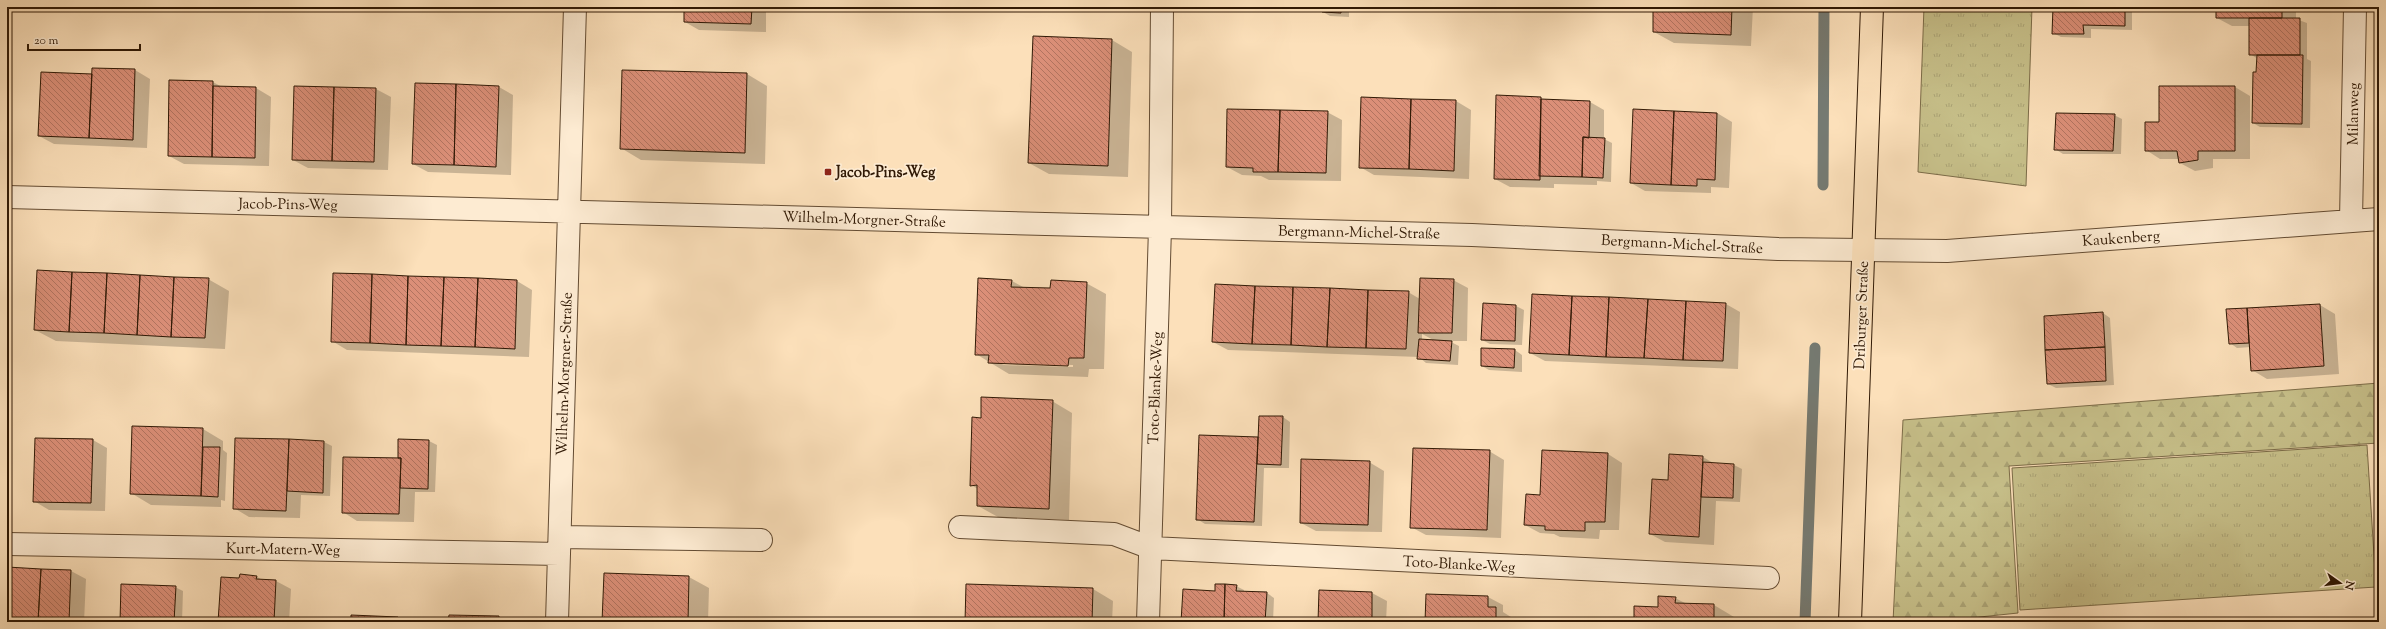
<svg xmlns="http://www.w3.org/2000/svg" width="2386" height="629" viewBox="0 0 2386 629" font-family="'Sorts Mill Goudy',serif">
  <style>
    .grass { fill: url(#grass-tufts); stroke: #7c6c48 }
    .forest { fill: url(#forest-firs); stroke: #7c6c48 }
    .shadow { fill: #0003; fill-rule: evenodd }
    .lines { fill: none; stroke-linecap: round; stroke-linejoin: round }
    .stream { stroke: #757a72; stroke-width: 11 }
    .building { fill: url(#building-back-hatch); stroke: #301905 }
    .minor-casing { stroke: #634b32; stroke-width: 24 }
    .major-casing { stroke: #301905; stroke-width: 24 }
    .minor { stroke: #fdebd2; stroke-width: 22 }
    .major { stroke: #fce0ba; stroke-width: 22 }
    .poi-dot { fill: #8f2418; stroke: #fdebd2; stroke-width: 1.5 }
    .labels { text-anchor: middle; stroke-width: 3.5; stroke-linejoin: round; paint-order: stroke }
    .street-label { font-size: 15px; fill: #301905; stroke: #fdebd2 }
    .poi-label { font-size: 15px; font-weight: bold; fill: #301905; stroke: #fdebd2; text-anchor: start }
  </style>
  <defs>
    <pattern id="grass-tufts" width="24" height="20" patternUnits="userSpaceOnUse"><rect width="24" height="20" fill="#c7c08a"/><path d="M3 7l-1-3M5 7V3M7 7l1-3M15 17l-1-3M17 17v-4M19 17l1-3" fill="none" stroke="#aba476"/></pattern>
    <pattern id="forest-firs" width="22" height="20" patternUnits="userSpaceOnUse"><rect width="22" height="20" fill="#c7c08a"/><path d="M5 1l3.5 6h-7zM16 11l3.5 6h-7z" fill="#aba476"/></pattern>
    <pattern id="building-back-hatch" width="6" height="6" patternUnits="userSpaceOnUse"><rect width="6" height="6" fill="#db8f78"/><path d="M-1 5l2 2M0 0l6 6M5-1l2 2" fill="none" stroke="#b27460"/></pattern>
  </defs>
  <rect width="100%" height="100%" fill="#fce0ba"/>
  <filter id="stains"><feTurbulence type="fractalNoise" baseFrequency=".005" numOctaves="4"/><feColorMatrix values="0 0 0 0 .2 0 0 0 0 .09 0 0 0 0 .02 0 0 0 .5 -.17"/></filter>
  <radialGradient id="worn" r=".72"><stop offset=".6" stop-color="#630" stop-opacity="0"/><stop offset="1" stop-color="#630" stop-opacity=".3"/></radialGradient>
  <path class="grass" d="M 1924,7 L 2032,7 L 2026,186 L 1918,172 Z
    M 2367,445 L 2376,587 L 2020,610 L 2012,468 Z"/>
  <path class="forest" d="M 2379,383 L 2379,443 L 2009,466 L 2018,613 L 1932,622 L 1893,622 L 1903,420 Z"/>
  <path class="shadow" d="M 685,7 L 766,7 L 766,32 L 699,30 L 685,22 Z
    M 1323,7 L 1349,7 L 1349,17 L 1330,16 L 1323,12 Z
    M 1654,7 L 1753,7 L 1751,46 L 1674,43 L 1654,32 Z
    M 2054,7 L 2132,7 L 2132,30 L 2091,29 L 2091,38 L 2061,37 L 2053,33 Z
    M 2217,7 L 2296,7 L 2296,19 L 2307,23 L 2307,59 L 2311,61 L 2310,128 L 2260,127 L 2253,123 L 2258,59 L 2250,54 L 2250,26 L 2232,26 L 2217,18 Z
    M 1112,40 L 1132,52 L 1128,177 L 1049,174 L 1029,163 Z
    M 93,69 L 135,70 L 150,79 L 147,148 L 54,144 L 39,136 L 93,75 Z
    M 623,71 L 747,74 L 767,86 L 765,164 L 641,160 L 621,148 Z
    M 213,82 L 222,87 L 256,88 L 271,97 L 269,166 L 184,164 L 169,156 Z
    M 295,87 L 376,89 L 391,97 L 388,170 L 308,168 L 293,160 Z
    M 499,87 L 513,95 L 511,175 L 428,172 L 413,164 Z
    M 2235,87 L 2250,96 L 2250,159 L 2213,159 L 2213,168 L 2195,171 L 2180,163 L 2179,159 L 2160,159 L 2146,150 Z
    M 1497,96 L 1590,102 L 1604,110 L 1604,139 L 1612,143 L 1611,182 L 1597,181 L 1597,185 L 1554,184 L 1554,188 L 1510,187 L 1495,179 Z
    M 1362,98 L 1456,101 L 1471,110 L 1469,179 L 1374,175 L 1360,167 Z
    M 1634,110 L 1717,113 L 1732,122 L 1729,188 L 1711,187 L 1711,193 L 1645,191 L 1631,183 Z
    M 1327,112 L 1342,120 L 1341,181 L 1269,180 L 1261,176 L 1242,175 L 1227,167 Z
    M 2114,115 L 2122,119 L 2121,154 L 2063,154 L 2055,149 Z
    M 208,279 L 229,291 L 225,349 L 56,341 L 35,330 Z
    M 1453,280 L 1468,288 L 1467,341 L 1449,341 L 1459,346 L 1458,365 L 1426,363 L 1419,357 L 1228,350 L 1213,342 L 1408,292 L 1420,299 ZM 1422,334 L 1426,336 L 1435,341 L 1422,340 Z
    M 517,281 L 532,290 L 529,357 L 347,350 L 332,341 Z
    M 1012,281 L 1025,288 L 1051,289 L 1086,283 L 1106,294 L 1104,369 L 1089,369 L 1088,377 L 1009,374 L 976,354 ZM 999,363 L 1073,365 L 1073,367 L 1004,365 Z
    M 1484,304 L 1516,306 L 1524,310 L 1522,345 L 1490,344 L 1482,340 Z
    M 1726,304 L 1740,312 L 1738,369 L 1545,361 L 1530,353 Z
    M 2320,305 L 2335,314 L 2339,374 L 2267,379 L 2252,370 L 2251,347 L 2237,348 L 2230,343 L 2228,310 Z
    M 2103,313 L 2110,318 L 2114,385 L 2056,388 L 2048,384 Z
    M 1515,350 L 1522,355 L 1522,372 L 1489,370 L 1482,366 Z
    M 1052,401 L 1072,413 L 1069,520 L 998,517 L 978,506 L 978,489 L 971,485 L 982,419 Z
    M 1283,417 L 1290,422 L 1289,468 L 1264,468 L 1262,526 L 1205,524 L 1197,519 L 1200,436 L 1259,438 Z
    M 133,427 L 203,429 L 223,441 L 223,450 L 227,453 L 225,501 L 221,500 L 221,507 L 151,505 L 131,493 Z
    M 236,439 L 324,442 L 332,446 L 330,496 L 301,495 L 300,518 L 249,517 L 234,508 Z
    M 93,440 L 107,448 L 105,511 L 49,510 L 34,501 Z
    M 429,441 L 437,445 L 435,492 L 415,492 L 414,522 L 357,521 L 343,512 L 399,459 Z
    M 1489,451 L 1504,460 L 1501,538 L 1426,535 L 1411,527 Z
    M 1608,454 L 1622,463 L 1619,530 L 1600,530 L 1599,539 L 1560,537 L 1554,534 L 1540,533 L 1525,525 L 1541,496 Z
    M 1703,457 L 1715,464 L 1734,465 L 1742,469 L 1740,502 L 1716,501 L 1714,545 L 1665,542 L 1650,534 L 1669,481 Z
    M 1369,462 L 1384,471 L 1382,532 L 1316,531 L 1301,523 Z
    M 7,568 L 71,571 L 86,579 L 84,622 L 7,622 Z
    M 256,576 L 262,580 L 276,581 L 291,589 L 289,622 L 219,622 L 240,579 Z
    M 689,577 L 709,588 L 708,622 L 603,622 Z
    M 1236,586 L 1244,590 L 1244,592 L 1267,593 L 1274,598 L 1273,622 L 1182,622 Z
    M 175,587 L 183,591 L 182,622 L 121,622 Z
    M 1093,589 L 1113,601 L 1112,622 L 966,622 Z
    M 1372,593 L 1387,601 L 1386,622 L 1319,622 Z
    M 1488,597 L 1503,605 L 1503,612 L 1511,617 L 1511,622 L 1426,622 Z
    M 1675,598 L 1687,604 L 1714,605 L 1734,617 L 1734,622 L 1635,622 Z
    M 499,617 L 508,622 L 449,622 Z
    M 397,618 L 404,622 L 352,622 Z"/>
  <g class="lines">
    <path class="stream" d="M 1823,185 L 1824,7
      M 1805,622 L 1815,348"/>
  </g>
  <path class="building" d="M 684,7 L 752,7 L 751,24 L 684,22 Z
    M 1322,7 L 1341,7 L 1341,13 L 1322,12 Z
    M 1653,7 L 1732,7 L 1731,35 L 1653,32 Z
    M 2053,7 L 2125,7 L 2125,26 L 2083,25 L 2084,34 L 2052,34 Z
    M 2216,7 L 2282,7 L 2282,18 L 2216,18 Z
    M 2249,18 L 2300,18 L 2300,55 L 2249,55 Z
    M 1033,36 L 1112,39 L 1108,166 L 1028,163 Z
    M 2257,55 L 2303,55 L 2302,124 L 2252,123 L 2253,72 L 2256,72 Z
    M 92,68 L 135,69 L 133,140 L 89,138 Z
    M 622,70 L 747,73 L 745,153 L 620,149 Z
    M 41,72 L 92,74 L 89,138 L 38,136 Z
    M 169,80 L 213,81 L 212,157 L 168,156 Z
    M 415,83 L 456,84 L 454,165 L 412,164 Z
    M 456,84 L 499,86 L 496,167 L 454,165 Z
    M 213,86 L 256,87 L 255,158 L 212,157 Z
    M 294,86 L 334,87 L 332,161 L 292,160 Z
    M 2159,86 L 2235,86 L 2235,151 L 2198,151 L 2198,160 L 2179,163 L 2177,151 L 2145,151 L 2145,122 L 2159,122 Z
    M 334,87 L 376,88 L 374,162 L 332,161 Z
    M 1496,95 L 1541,97 L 1540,180 L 1494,179 Z
    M 1361,97 L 1411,99 L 1409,169 L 1359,168 Z
    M 1411,99 L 1456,100 L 1454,171 L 1409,169 Z
    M 1541,99 L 1590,101 L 1589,138 L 1583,137 L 1582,177 L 1539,176 Z
    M 1227,109 L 1280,110 L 1278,172 L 1253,172 L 1253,168 L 1226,167 Z
    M 1633,109 L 1674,111 L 1671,185 L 1630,183 Z
    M 1280,110 L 1328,111 L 1326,173 L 1278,172 Z
    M 1674,111 L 1717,113 L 1715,180 L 1697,179 L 1697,186 L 1671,185 Z
    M 2056,113 L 2115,114 L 2113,151 L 2054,150 Z
    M 1583,137 L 1605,138 L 1603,178 L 1582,177 Z
    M 37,270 L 72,272 L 69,332 L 34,330 Z
    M 72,272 L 107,273 L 104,333 L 69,332 Z
    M 107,273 L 140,275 L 137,335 L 104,333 Z
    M 333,273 L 372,274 L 370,343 L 331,342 Z
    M 372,274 L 408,276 L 406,345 L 370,343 Z
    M 140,275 L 174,277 L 171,337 L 137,335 Z
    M 408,276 L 444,277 L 441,346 L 406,345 Z
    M 174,277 L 209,278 L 205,338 L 171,337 Z
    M 444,277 L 478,278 L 475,347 L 441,346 Z
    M 478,278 L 517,280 L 515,349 L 475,347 Z
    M 978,278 L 1012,280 L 1011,287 L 1050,288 L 1051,280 L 1087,282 L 1084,358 L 1069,358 L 1068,366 L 988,363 L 989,355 L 975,355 Z
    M 1420,278 L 1454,279 L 1452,333 L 1418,333 Z
    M 1215,284 L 1255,286 L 1252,344 L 1212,342 Z
    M 1255,286 L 1293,287 L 1291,345 L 1252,344 Z
    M 1293,287 L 1330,288 L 1327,347 L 1291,345 Z
    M 1330,288 L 1368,290 L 1366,348 L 1327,347 Z
    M 1368,290 L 1409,291 L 1406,349 L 1366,348 Z
    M 1532,294 L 1572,296 L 1569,355 L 1529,353 Z
    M 1572,296 L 1609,297 L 1606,357 L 1569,355 Z
    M 1609,297 L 1648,299 L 1644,358 L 1606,357 Z
    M 1648,299 L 1686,301 L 1683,360 L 1644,358 Z
    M 1686,301 L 1726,303 L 1723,361 L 1683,360 Z
    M 1483,303 L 1516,305 L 1515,341 L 1481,340 Z
    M 2320,304 L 2324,366 L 2251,371 L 2247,308 Z
    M 2247,308 L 2249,343 L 2229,344 L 2226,309 Z
    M 2103,312 L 2105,347 L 2045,350 L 2044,316 Z
    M 1419,339 L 1452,341 L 1450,361 L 1417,359 Z
    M 2105,347 L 2106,381 L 2047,384 L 2045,350 Z
    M 1481,348 L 1515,349 L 1514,368 L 1481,366 Z
    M 981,397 L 1053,400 L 1049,509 L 977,506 L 977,485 L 970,486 L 972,417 L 981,418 Z
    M 1259,416 L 1283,416 L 1281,465 L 1257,464 Z
    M 132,426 L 203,428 L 201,496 L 130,494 Z
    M 1199,435 L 1258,437 L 1254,522 L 1196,520 Z
    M 35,438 L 93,439 L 91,503 L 33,502 Z
    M 235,438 L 289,439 L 286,511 L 233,509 Z
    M 289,439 L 324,441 L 323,493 L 287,491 Z
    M 398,439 L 429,440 L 428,489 L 400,488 L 401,458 L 398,458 Z
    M 203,447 L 220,447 L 218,497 L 201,496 Z
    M 1413,448 L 1490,450 L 1487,530 L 1410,528 Z
    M 1542,450 L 1608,453 L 1605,522 L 1585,522 L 1585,531 L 1545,530 L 1545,526 L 1524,525 L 1526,494 L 1540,495 Z
    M 1669,454 L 1703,456 L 1699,537 L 1649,534 L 1652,479 L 1668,480 Z
    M 343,457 L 401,458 L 399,514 L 342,513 Z
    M 1301,459 L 1370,461 L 1368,525 L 1300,523 Z
    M 1703,462 L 1734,464 L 1733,498 L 1701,497 Z
    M 7,567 L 41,569 L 38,622 L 7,622 Z
    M 41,569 L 71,570 L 69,622 L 38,622 Z
    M 604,573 L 689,576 L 688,622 L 602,622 Z
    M 240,574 L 257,576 L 256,579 L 276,580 L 274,622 L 218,622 L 221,577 L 239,578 Z
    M 121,584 L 176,586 L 174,622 L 120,622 Z
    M 966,584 L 1093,588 L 1092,622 L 965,622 Z
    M 1215,584 L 1225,584 L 1224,622 L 1181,622 L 1183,589 L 1215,591 Z
    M 1225,584 L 1237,585 L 1236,591 L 1267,592 L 1265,622 L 1224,622 Z
    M 1319,590 L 1372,592 L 1372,622 L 1318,622 Z
    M 1426,594 L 1488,596 L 1488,607 L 1496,607 L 1496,622 L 1425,622 Z
    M 1658,596 L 1676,597 L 1675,603 L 1714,604 L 1714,622 L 1634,622 L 1634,606 L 1658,607 Z
    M 351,615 L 398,617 L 397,622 L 351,622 Z
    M 449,615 L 499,616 L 499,622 L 448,622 Z"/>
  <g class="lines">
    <defs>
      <path id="minor" d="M 7,197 L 1472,235 L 1778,249 L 1947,251 L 2379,219
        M 2351,220 L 2355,7
        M 960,527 L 1114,534 L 1151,548 L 1768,578
        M 560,537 L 761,540
        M 7,544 L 559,554
        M 557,622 L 575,7
        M 1148,622 L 1160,228 L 1162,7"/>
      <path id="major" d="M 1850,622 L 1872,7"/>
    </defs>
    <use href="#minor" class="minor-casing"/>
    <use href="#major" class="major-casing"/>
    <use href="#minor" class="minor"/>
    <use href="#major" class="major"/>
  </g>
  <rect class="poi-dot" x="824" y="168" width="8" height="8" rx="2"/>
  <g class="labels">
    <g class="street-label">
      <text transform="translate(2353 114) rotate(-89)" y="5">Milanweg</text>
      <text transform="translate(288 204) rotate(1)" y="5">Jacob-Pins-Weg</text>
      <text transform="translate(864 219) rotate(2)" y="5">Wilhelm-Morgner-Straße</text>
      <text transform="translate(1359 232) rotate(1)" y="5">Bergmann-Michel-Straße</text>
      <text transform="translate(2121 238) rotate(-4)" y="5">Kaukenberg</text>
      <text transform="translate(1682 244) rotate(3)" y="5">Bergmann-Michel-Straße</text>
      <text transform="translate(1861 315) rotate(-88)" y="5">Driburger Straße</text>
      <text transform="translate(564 374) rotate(-88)" y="5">Wilhelm-Morgner-Straße</text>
      <text transform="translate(1155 388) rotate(-88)" y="5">Toto-Blanke-Weg</text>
      <text transform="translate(283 549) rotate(1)" y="5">Kurt-Matern-Weg</text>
      <text transform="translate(1459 564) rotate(3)" y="5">Toto-Blanke-Weg</text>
    </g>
    <g class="poi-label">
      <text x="836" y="177">Jacob-Pins-Weg</text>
    </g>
  </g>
  <rect width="2386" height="629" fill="none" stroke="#fce0ba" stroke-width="24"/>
  <rect x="8" y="8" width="2370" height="613" fill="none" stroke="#301905" stroke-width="2"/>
  <rect x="12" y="12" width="2362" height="605" fill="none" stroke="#301905"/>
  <g transform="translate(2340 583) rotate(104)" stroke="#fdebd2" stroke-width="3" paint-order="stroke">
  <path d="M0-3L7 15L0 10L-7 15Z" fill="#301905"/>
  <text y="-6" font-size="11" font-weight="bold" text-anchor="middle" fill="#301905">N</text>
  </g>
  <path d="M28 44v6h112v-6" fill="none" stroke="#301905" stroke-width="2"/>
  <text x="34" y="44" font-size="12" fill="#301905" stroke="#fdebd2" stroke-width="3" paint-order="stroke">20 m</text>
  <rect width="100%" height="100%" filter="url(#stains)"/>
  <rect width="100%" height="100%" fill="url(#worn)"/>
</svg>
